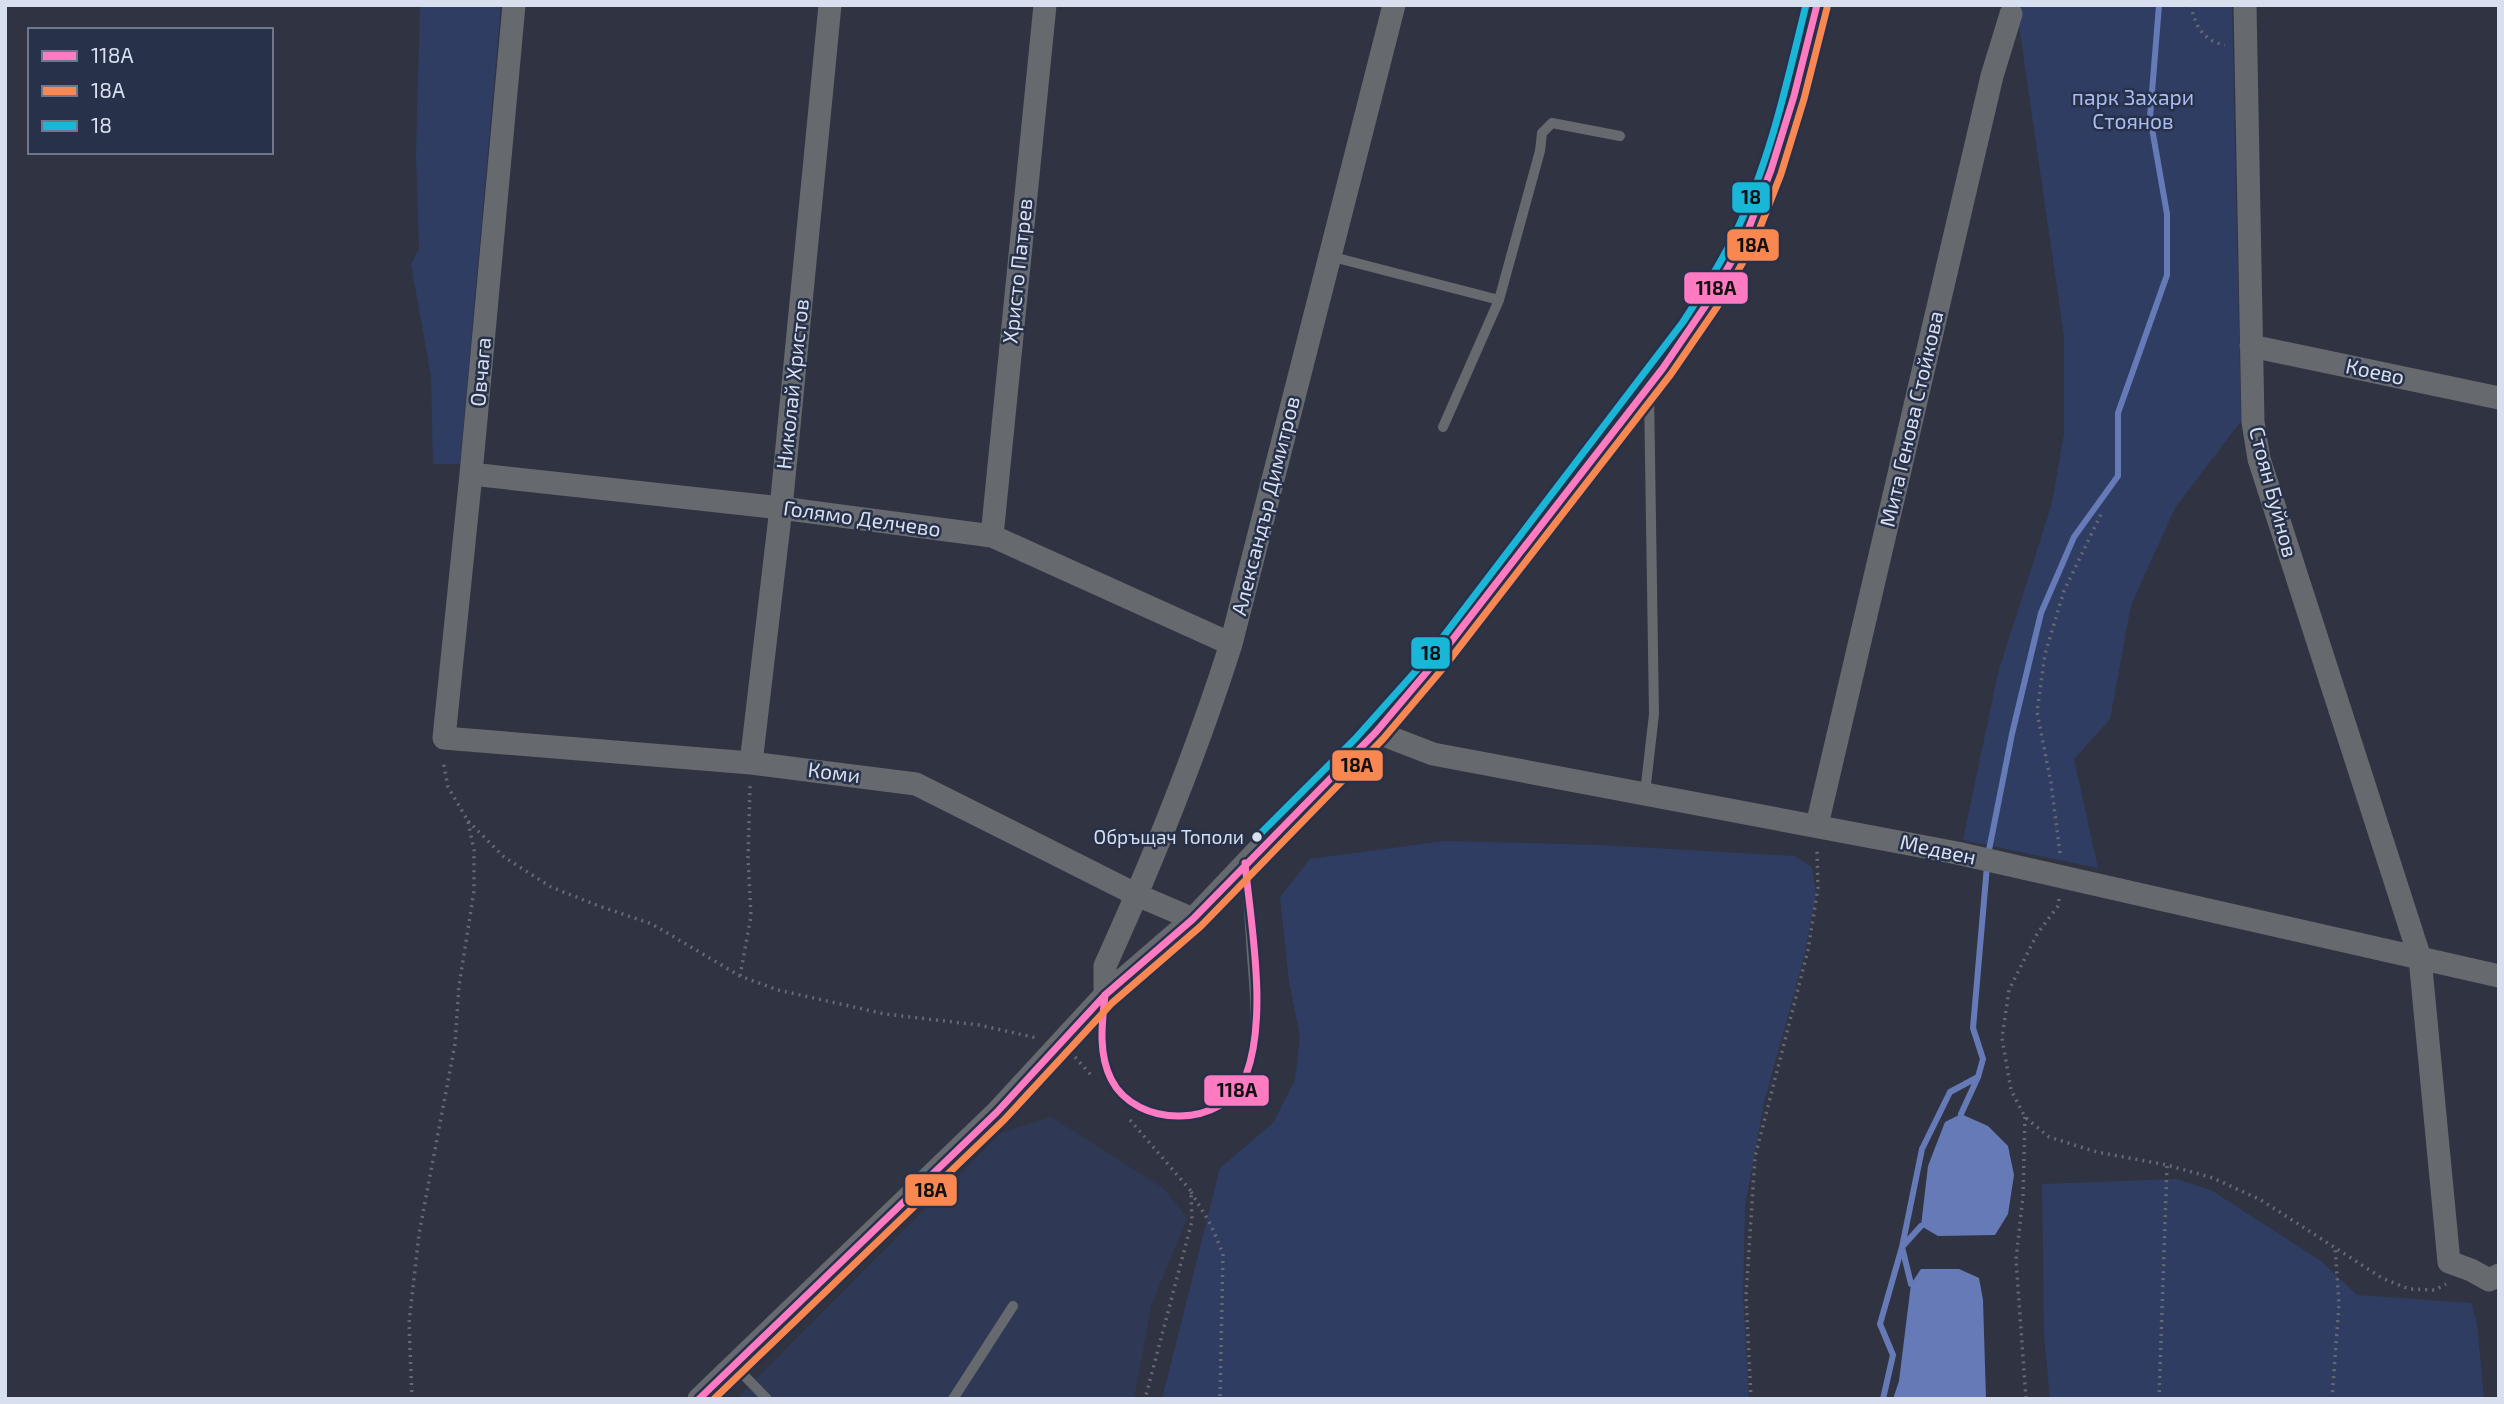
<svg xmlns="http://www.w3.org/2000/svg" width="2504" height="1404" viewBox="0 0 2504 1404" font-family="'Exo 2',sans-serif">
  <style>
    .built { fill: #2f3956 }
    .green { fill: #2f3d63 }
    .water { fill: #657ab7 }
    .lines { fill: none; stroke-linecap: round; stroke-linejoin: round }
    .stream { stroke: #657ab7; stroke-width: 6 }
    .path { stroke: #666970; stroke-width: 3.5; stroke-dasharray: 2 5; stroke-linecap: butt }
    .lane { stroke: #66696e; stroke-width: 10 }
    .street { stroke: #66696e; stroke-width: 23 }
    .bus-1-casing { stroke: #28314a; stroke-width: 12 }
    .bus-2-casing { stroke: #28314a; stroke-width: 12 }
    .bus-3-casing { stroke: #28314a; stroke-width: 12 }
    .bus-1 { stroke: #fe7ac1; stroke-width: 7 }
    .bus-2 { stroke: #f88751; stroke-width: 7 }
    .bus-3 { stroke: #1ab6d8; stroke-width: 7 }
    .bus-dot { fill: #d8dfef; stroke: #28314a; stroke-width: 2.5 }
    .labels { text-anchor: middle; stroke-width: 5; stroke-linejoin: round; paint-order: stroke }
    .bus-label { font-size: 19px; fill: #d8dfef; stroke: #28314a; text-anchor: end }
    .park-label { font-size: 21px; fill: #a9bdf3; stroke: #28314a }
    .street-label { font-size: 21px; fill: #d8dfef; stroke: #28314a }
    .line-badge { stroke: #28314a; stroke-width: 2.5 }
    .pale-badge-label { font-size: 19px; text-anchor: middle; font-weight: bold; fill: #111 }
  </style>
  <rect width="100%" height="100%" fill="#303442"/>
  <path class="built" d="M 1051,1117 L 1163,1188 L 1187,1218 L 1151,1306 L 1134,1399 L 736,1399 L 1001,1133 Z"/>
  <path class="green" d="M 420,5 L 501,5 L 460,464 L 433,464 L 431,376 L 411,264 L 419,249 L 416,154 Z
    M 2019,5 L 2232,5 L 2241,421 L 2175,508 L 2131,605 L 2110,719 L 2074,759 L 2098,868 L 1963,840 L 1998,673 L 2052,503 L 2064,434 L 2064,336 L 2017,12 Z
    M 1445,841 L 1600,845 L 1794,856 L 1812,867 L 1816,894 L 1804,957 L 1764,1103 L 1745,1205 L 1743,1297 L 1749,1399 L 1162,1399 L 1220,1168 L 1273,1123 L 1295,1080 L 1300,1037 L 1289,981 L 1280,897 L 1310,859 Z
    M 2176,1179 L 2211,1190 L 2321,1261 L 2357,1295 L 2471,1303 L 2477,1324 L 2484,1399 L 2050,1399 L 2044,1335 L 2042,1184 Z"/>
  <path class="water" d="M 1961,1114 L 1988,1126 L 2008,1146 L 2014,1175 L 2008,1214 L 1995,1235 L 1938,1236 L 1921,1226 L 1928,1166 L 1945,1122 Z
    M 1921,1269 L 1959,1269 L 1979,1278 L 1983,1300 L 1986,1399 L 1893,1399 L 1899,1381 L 1911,1284 Z"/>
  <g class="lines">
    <path class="stream" d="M 1988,855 L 2012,734 L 2041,613 L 2074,537 L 2118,476 L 2118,413 L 2167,275 L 2167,214 L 2150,117 L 2159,5
      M 1961,1114 L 1978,1077
      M 1911,1284 L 1902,1247 L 1921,1226
      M 1883,1399 L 1893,1355 L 1880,1324 L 1902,1247 L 1922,1149 L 1950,1092 L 1978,1077 L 1983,1059 L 1973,1028 L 1987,866"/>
    <path class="path" d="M 2191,5 C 2195,26 2203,41 2225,45
      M 468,821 L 504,857 L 551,887 L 599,906 L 652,924 L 740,976 L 778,990 L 885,1014 L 979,1025 L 1037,1038
      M 2060,853 L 2051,783 L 2037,712 L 2045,654 L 2064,591 L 2102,512
      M 2059,899 L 2058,906 L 2037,934 L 2009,990 L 2002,1038 L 2011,1090 L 2025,1117 L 2049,1137 L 2097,1152 L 2167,1165 L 2213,1178 L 2261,1200 L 2382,1278 L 2409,1289 L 2435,1290 L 2446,1284
      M 740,976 L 751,916 L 748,859 L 750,786
      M 1075,1057 L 1091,1075
      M 2025,1117 L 2023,1196 L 2016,1260 L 2026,1399
      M 1130,1120 L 1191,1191 L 1192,1221 L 1145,1399
      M 1191,1192 L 1211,1225 L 1223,1254 L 1220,1399
      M 412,1399 L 409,1323 L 419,1234 L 455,1044 L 459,986 L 474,891 L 474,850 L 468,821 L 448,787 L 443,761
      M 1751,1399 L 1746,1296 L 1755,1157 L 1808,950 L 1818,888 L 1817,849
      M 2159,1399 L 2167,1165
      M 2332,1399 L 2339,1304 L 2335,1247"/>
    <path class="lane" d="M 1329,256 L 1499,300
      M 1443,427 L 1499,300 L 1540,151 L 1542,133 L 1552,123 L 1620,136
      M 1645,793 L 1654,714 L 1649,392
      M 1105,1002 C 1102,1029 1098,1055 1112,1080 C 1139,1130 1228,1127 1247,1073 C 1260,1036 1255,995 1252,956 C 1250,926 1248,895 1246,865
      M 734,1365 L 767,1399
      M 953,1399 L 1013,1306"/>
    <path class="street" d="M 514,5 L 471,474 L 444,738 L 751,763 L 916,784 L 1137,895 L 1193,919
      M 2245,5 L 2253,422 L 2259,459 L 2420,958 L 2449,1262 L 2471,1270 L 2489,1280 L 2499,1275
      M 2251,346 L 2499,398
      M 471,474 L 781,508 L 992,536 L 1231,644
      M 992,536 L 1045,5
      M 1376,732 L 1433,754 L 1957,853 L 2499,976
      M 751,763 L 781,508 L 830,5
      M 1817,825 L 1992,76 L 2011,14
      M 1105,995 L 1105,966 C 1153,860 1196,754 1231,644 L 1394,5
      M 699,1399 L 997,1112 L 1105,995 L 1193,919 L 1264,844 L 1376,732 L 1436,661 L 1663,368 L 1708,302 L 1745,238 L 1771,170 L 1794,96 L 1817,5"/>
    <defs>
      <path id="bus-1" d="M 1105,995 C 1102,1023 1098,1053 1111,1079 C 1136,1129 1225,1129 1246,1075 C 1268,1017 1251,925 1245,863
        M 699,1399 L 997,1112 L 1105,995 L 1193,919 L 1376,732 L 1436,661 L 1663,368 L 1708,302 L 1745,238 L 1771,170 L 1794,96 L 1817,5"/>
      <path id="bus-2" d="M 714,1399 L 1004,1120 L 1112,1003 L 1201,926 L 1383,739 L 1444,667 L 1671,374 L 1717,307 L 1754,243 L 1781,174 L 1804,99 L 1827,8"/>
      <path id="bus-3" d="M 1257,837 L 1355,739 L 1423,663 L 1683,322 C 1702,293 1720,265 1735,234 C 1770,162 1787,82 1806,5"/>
    </defs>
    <use href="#bus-1" class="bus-1-casing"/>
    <use href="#bus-2" class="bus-2-casing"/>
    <use href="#bus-3" class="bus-3-casing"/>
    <use href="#bus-1" class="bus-1"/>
    <use href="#bus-2" class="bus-2"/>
    <use href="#bus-3" class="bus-3"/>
  </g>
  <circle class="bus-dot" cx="1257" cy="837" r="6"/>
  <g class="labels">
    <g class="bus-label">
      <text x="1244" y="844">Обръщач Тополи</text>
    </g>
    <g class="park-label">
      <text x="2133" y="105">парк Захари<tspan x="2133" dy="24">Стоянов</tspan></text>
    </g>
    <g class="street-label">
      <text transform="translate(1018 271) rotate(-84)" y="7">Христо Патрев</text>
      <text transform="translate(481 372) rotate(-85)" y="7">Овчага</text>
      <text transform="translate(2375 372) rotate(12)" y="7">Коево</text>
      <text transform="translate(793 384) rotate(-84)" y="7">Николай Христов</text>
      <text transform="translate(1912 419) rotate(-77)" y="7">Мита Генова Стойкова</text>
      <text transform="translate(2273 492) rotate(75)" y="7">Стоян Буйнов</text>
      <text transform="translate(1266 506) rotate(-76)" y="7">Александър Димитров</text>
      <text transform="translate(862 519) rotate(8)" y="7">Голямо Делчево</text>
      <text transform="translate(834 773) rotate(7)" y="7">Коми</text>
      <text transform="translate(1938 850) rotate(12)" y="7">Медвен</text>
    </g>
  </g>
  <g class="line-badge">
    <rect x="1731" y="181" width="40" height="33" rx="7" fill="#1ab6d8"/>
    <rect x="1726" y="228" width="54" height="34" rx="7" fill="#f88751"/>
    <rect x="1683" y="271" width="66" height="34" rx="7" fill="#fe7ac1"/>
    <rect x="1410" y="636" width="41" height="34" rx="7" fill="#1ab6d8"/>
    <rect x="1331" y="749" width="53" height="33" rx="7" fill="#f88751"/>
    <rect x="1203" y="1074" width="67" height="33" rx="7" fill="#fe7ac1"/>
    <rect x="904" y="1173" width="54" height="34" rx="7" fill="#f88751"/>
  </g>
  <g class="pale-badge-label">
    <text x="1751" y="204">18</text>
    <text x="1753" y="252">18А</text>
    <text x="1716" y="295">118А</text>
    <text x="1431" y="660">18</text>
    <text x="1357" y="772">18А</text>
    <text x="1237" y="1097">118А</text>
    <text x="931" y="1197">18А</text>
  </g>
  <rect width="2504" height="1404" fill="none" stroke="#d8dfef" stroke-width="14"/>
  <rect x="28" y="28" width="245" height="126" fill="#28314a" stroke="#6e778c" stroke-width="2"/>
  <rect x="42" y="51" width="35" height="10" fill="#fe7ac1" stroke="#6e778c" stroke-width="2"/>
  <text x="91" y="63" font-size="21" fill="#d8dfef">118А</text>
  <rect x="42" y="86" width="35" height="10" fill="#f88751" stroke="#6e778c" stroke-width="2"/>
  <text x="91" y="98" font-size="21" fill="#d8dfef">18А</text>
  <rect x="42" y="121" width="35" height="10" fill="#1ab6d8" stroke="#6e778c" stroke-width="2"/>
  <text x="91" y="133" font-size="21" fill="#d8dfef">18</text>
</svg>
